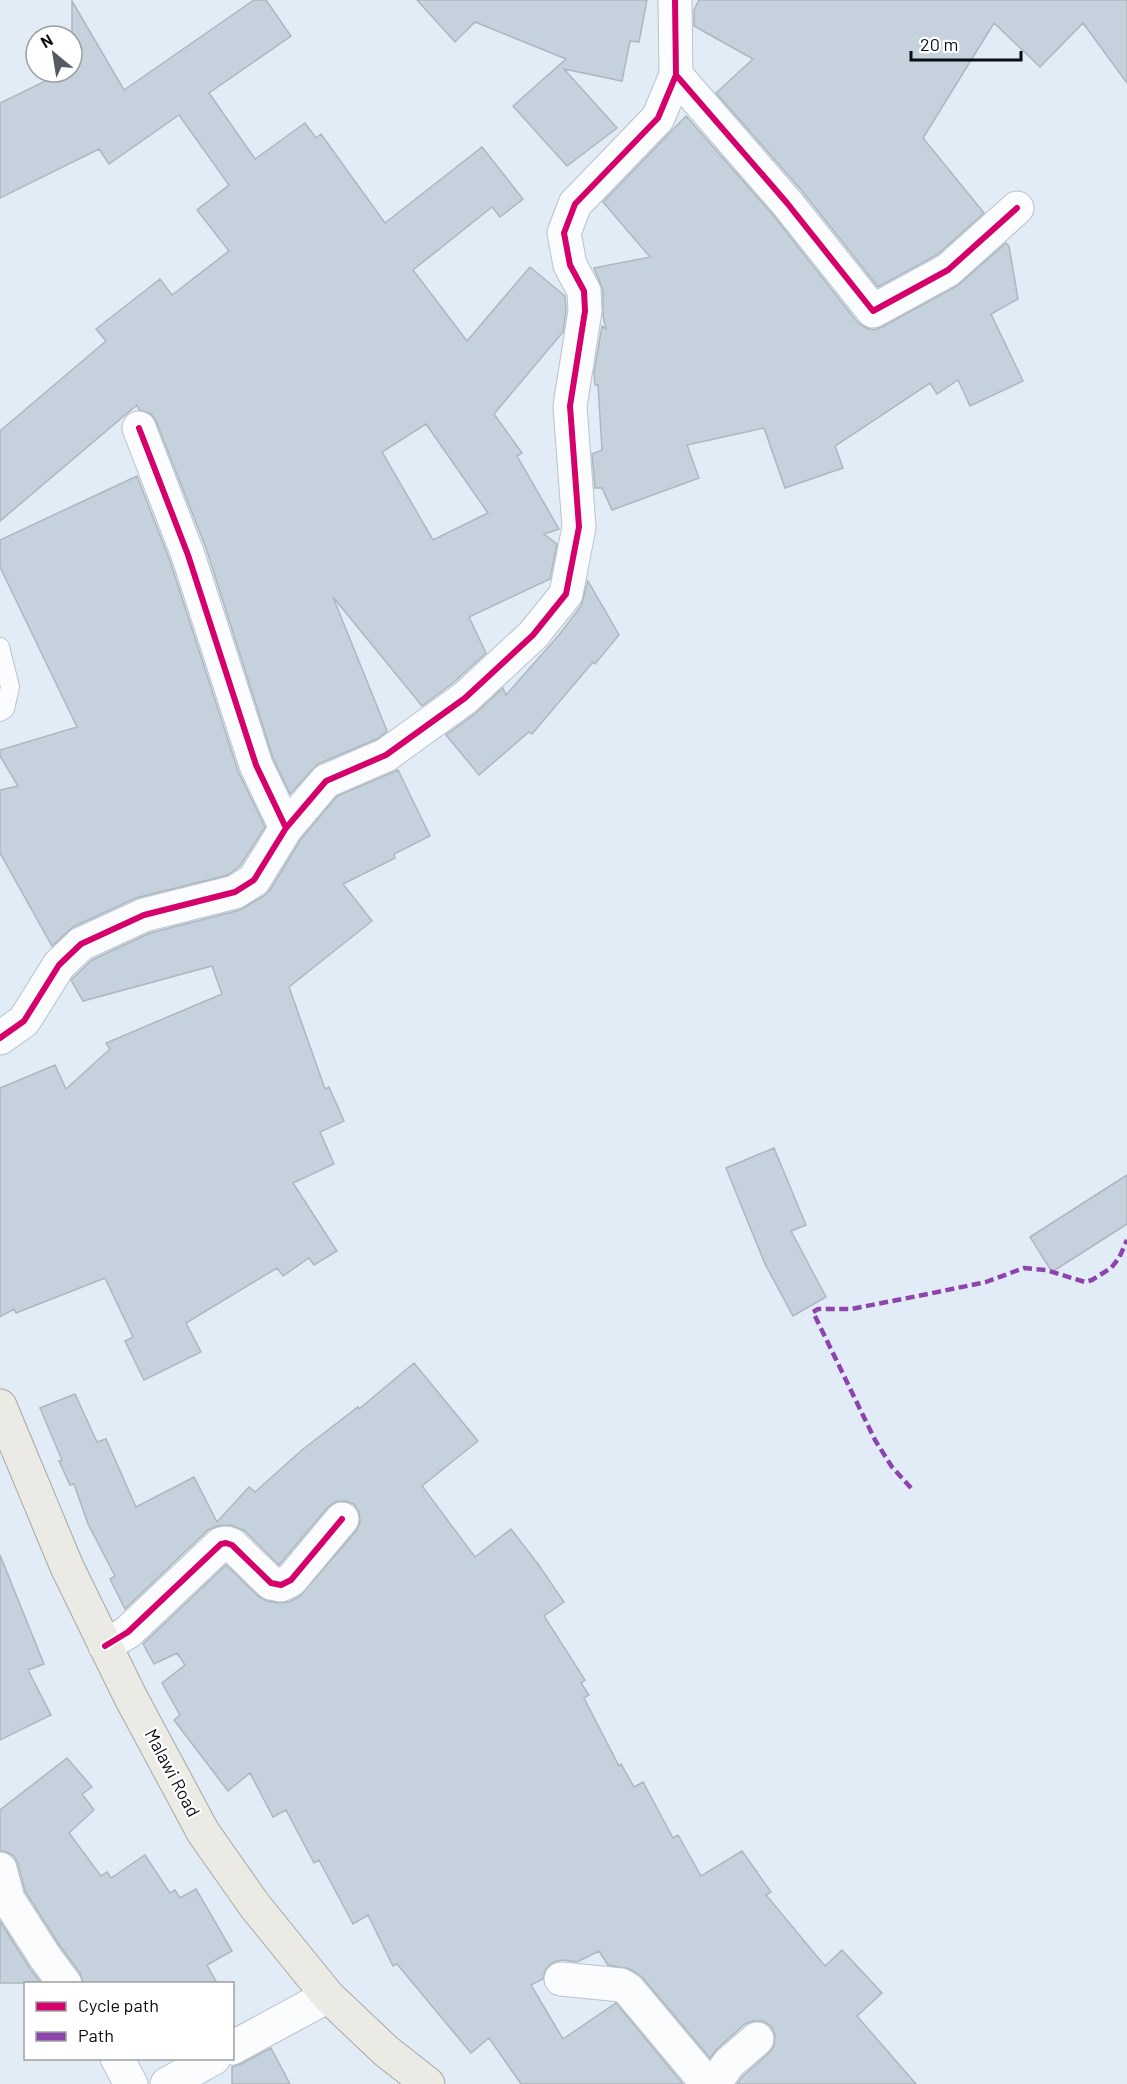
<svg xmlns="http://www.w3.org/2000/svg" width="1127" height="2084" viewBox="0 0 1127 2084" font-family="Barlow,sans-serif">
  <style>
    .building { fill: #c5d2dd; stroke: #aeb6bf; stroke-width: 1.5; fill-rule: evenodd }
    .lines { fill: none; stroke-linecap: round; stroke-linejoin: round }
    .lane-casing { stroke: #bac2cb; stroke-width: 20 }
    .street-casing { stroke: #bac2cb; stroke-width: 35 }
    .primary-casing { stroke: #a7a9a2; stroke-width: 35 }
    .lane { stroke: #fafcfe; stroke-width: 18 }
    .street { stroke: #fafcfe; stroke-width: 33 }
    .primary { stroke: #ebeae5; stroke-width: 33 }
    .quiet { stroke: #8e44ad; stroke-width: 4.5; stroke-dasharray: 9 4.5; stroke-linecap: butt }
    .cycleway-casing { stroke: #fff; stroke-width: 10 }
    .cycleway { stroke: #d6006c; stroke-width: 6 }
    .labels { text-anchor: middle; stroke-width: 4.5; stroke-linejoin: round; paint-order: stroke }
    .street-label { font-size: 18px; fill: #080e14; stroke: #fff }
  </style>
  <rect width="100%" height="100%" fill="#e1ecf7"/>
  <path class="building" d="M 254,0 L 266,0 L 291,36 L 209,93 L 255,159 L 305,123 L 316,138 L 321,134 L 385,223 L 482,147 L 523,199 L 500,217 L 492,207 L 413,270 L 467,341 L 530,267 L 565,296 L 566,310 L 563,332 L 494,414 L 522,453 L 517,456 L 559,529 L 544,534 L 557,544 L 550,579 L 469,617 L 486,653 L 453,683 L 422,706 L 333,597 L 387,731 L 377,739 L 318,764 L 290,794 L 273,758 L 206,548 L 156,421 L 151,414 L 139,410 L 137,405 L 0,521 L 0,431 L 106,341 L 96,329 L 160,279 L 172,295 L 229,251 L 197,210 L 229,185 L 179,115 L 109,164 L 99,149 L 0,198 L 0,103 L 64,72 L 72,72 L 72,1 L 124,90 ZM 426,424 L 488,513 L 433,540 L 382,452 Z
    M 417,0 L 647,0 L 639,42 L 630,41 L 622,81 L 564,69 L 617,128 L 567,166 L 513,106 L 566,59 L 475,22 L 455,42 Z
    M 699,0 L 1127,0 L 1127,83 L 1083,23 L 1040,67 L 994,23 L 923,138 L 984,213 L 937,255 L 878,287 L 802,191 L 716,93 L 753,59 L 694,26 L 694,10 Z
    M 686,116 L 773,215 L 858,323 L 866,328 L 874,330 L 882,327 L 957,286 L 1006,243 L 1009,246 L 1018,299 L 991,314 L 1023,381 L 970,406 L 958,380 L 937,394 L 930,383 L 835,446 L 843,468 L 785,488 L 764,428 L 687,445 L 699,478 L 612,510 L 602,488 L 595,488 L 592,454 L 602,450 L 598,385 L 595,385 L 594,373 L 602,326 L 606,329 L 603,316 L 603,290 L 594,268 L 650,257 L 603,202 Z
    M 137,476 L 170,561 L 238,771 L 265,827 L 240,866 L 228,875 L 136,898 L 73,927 L 52,946 L 0,853 L 0,790 L 18,786 L 0,756 L 0,750 L 77,727 L 0,567 L 0,540 Z
    M 588,581 L 619,635 L 595,664 L 593,662 L 532,734 L 529,732 L 479,775 L 446,735 L 476,713 L 503,688 L 506,695 L 559,635 L 581,606 Z
    M 398,770 L 430,836 L 394,854 L 395,858 L 343,884 L 372,921 L 289,987 L 325,1089 L 329,1087 L 344,1121 L 320,1132 L 334,1164 L 293,1183 L 337,1251 L 314,1265 L 309,1258 L 283,1276 L 277,1268 L 186,1323 L 201,1352 L 144,1380 L 125,1341 L 133,1337 L 105,1278 L 16,1313 L 14,1309 L 0,1317 L 0,1088 L 55,1065 L 66,1089 L 110,1049 L 106,1043 L 222,994 L 212,966 L 83,1001 L 71,980 L 74,977 L 92,960 L 150,933 L 240,910 L 264,896 L 270,890 L 301,839 L 337,796 Z
    M 774,1148 L 806,1225 L 791,1231 L 826,1297 L 793,1316 L 765,1264 L 726,1168 Z
    M 1127,1175 L 1127,1224 L 1052,1272 L 1030,1237 Z
    M 414,1363 L 478,1441 L 422,1486 L 475,1557 L 511,1529 L 538,1564 L 564,1602 L 544,1616 L 585,1680 L 581,1683 L 589,1695 L 584,1698 L 619,1766 L 621,1764 L 634,1787 L 643,1782 L 673,1838 L 678,1835 L 701,1876 L 742,1851 L 771,1892 L 766,1895 L 825,1966 L 842,1950 L 882,1993 L 857,2016 L 916,2084 L 737,2084 L 743,2076 L 769,2053 L 774,2046 L 775,2035 L 771,2026 L 763,2021 L 753,2021 L 745,2024 L 717,2049 L 710,2058 L 642,1977 L 630,1969 L 608,1965 L 599,1951 L 577,1962 L 563,1960 L 553,1962 L 546,1969 L 543,1979 L 531,1985 L 563,2039 L 616,2003 L 683,2084 L 521,2084 L 489,2038 L 471,2053 L 397,1964 L 393,1966 L 368,1915 L 353,1924 L 319,1860 L 314,1863 L 286,1810 L 273,1817 L 250,1773 L 228,1791 L 174,1720 L 180,1715 L 162,1683 L 185,1665 L 177,1653 L 154,1664 L 143,1644 L 226,1565 L 258,1596 L 267,1601 L 278,1603 L 289,1602 L 299,1597 L 356,1531 L 360,1522 L 359,1512 L 354,1504 L 346,1501 L 335,1502 L 328,1507 L 279,1565 L 245,1531 L 231,1525 L 217,1526 L 208,1530 L 125,1609 L 110,1579 L 115,1576 L 88,1524 L 74,1484 L 70,1485 L 59,1461 L 62,1460 L 40,1408 L 75,1394 L 97,1442 L 106,1439 L 136,1507 L 194,1477 L 217,1522 L 249,1487 L 255,1492 L 302,1450 L 358,1407 L 359,1409 Z
    M 0,1555 L 44,1664 L 28,1670 L 51,1715 L 0,1740 Z
    M 67,1758 L 92,1787 L 82,1794 L 94,1810 L 69,1833 L 101,1876 L 107,1872 L 111,1878 L 145,1855 L 170,1893 L 175,1890 L 180,1898 L 196,1889 L 232,1951 L 207,1965 L 217,1983 L 83,1983 L 80,1973 L 60,1946 L 25,1891 L 18,1864 L 14,1856 L 5,1851 L 0,1851 L 0,1810 Z
    M 0,1921 L 29,1967 L 41,1983 L 0,1983 Z
    M 271,2048 L 290,2084 L 232,2084 L 232,2067 L 241,2064 Z"/>
  <g class="lines">
    <defs>
      <path id="lane" d="M 0,647 L 10,687 L 5,709 L 0,712"/>
      <path id="street" d="M 676,75 L 787,203 L 873,311 L 948,270 L 1017,208
        M 139,428 L 188,555 L 256,765 L 286,828
        M 0,1038 L 24,1021 L 59,965 L 81,944 L 144,915 L 235,892 L 254,880 L 286,828 L 326,781 L 386,755 L 465,698 L 533,635 L 566,594 L 579,527 L 570,406 L 585,311 L 584,291 L 570,265 L 564,233 L 575,204 L 658,118 L 676,75 L 675,0
        M 105,1646 L 128,1632 L 221,1544 L 226,1543 L 232,1545 L 271,1583 L 281,1585 L 291,1580 L 342,1519
        M 0,1869 L 8,1899 L 45,1957 L 65,1984
        M 561,1979 L 621,1985 L 628,1989 L 700,2075 L 710,2084
        M 232,2048 L 328,1996
        M 117,2058 L 131,2084
        M 167,2084 L 214,2058
        M 714,2084 L 729,2063 L 757,2039"/>
      <path id="primary" d="M 0,1406 L 67,1567 L 130,1696 L 203,1832 L 255,1906 L 328,1996 L 386,2051 L 428,2084"/>
    </defs>
    <use href="#lane" class="lane-casing"/>
    <use href="#street" class="street-casing"/>
    <use href="#primary" class="primary-casing"/>
    <use href="#lane" class="lane"/>
    <use href="#street" class="street"/>
    <use href="#primary" class="primary"/>
    <path class="quiet" d="M 911,1488 L 892,1467 L 875,1440 L 813,1312 L 818,1309 L 851,1309 L 928,1294 L 986,1282 L 1024,1268 L 1046,1270 L 1085,1282 L 1092,1280 L 1111,1268 L 1119,1258 L 1127,1240"/>
    <defs>
      <path id="cycleway" d="M 676,75 L 787,203 L 873,311 L 948,270 L 1017,208
        M 139,428 L 188,555 L 256,765 L 286,828
        M 0,1038 L 24,1021 L 59,965 L 81,944 L 144,915 L 235,892 L 254,880 L 286,828 L 326,781 L 386,755 L 465,698 L 533,635 L 566,594 L 579,527 L 570,406 L 585,311 L 584,291 L 570,265 L 564,233 L 575,204 L 658,118 L 676,75 L 675,0
        M 105,1646 L 128,1632 L 221,1544 L 226,1543 L 232,1545 L 271,1583 L 281,1585 L 291,1580 L 342,1519"/>
    </defs>
    <use href="#cycleway" class="cycleway-casing"/>
    <use href="#cycleway" class="cycleway"/>
  </g>
  <g class="labels">
    <g class="street-label">
      <text transform="translate(172 1773) rotate(62)" y="6">Malawi Road</text>
    </g>
  </g>
  <rect x="24" y="1982" width="210" height="78" fill="#ffffff" stroke="#9c9fa1" stroke-width="1.5"/>
  <rect x="36" y="2002" width="30" height="9" fill="#d6006c" stroke="#9c9fa1" stroke-width="1.5"/>
  <text x="78" y="2012" font-size="18" fill="#080e14">Cycle path</text>
  <rect x="36" y="2032" width="30" height="9" fill="#8e44ad" stroke="#9c9fa1" stroke-width="1.5"/>
  <text x="78" y="2042" font-size="18" fill="#080e14">Path</text>
  <g transform="translate(54 54) rotate(330)"><circle r="28" fill="#ffffff" stroke="#9c9fa1" stroke-width="1.5"/>
  <path d="M0-4.5L10 22L0 15L-10 22Z" fill="#545c63"/>
  <text y="-9" font-size="16" font-weight="bold" text-anchor="middle" fill="#080e14">N</text>
  </g>
  <path d="M911 51v9h110v-9" fill="none" stroke="#080e14" stroke-width="3"/>
  <text x="920" y="51" font-size="18" fill="#080e14" stroke="#ffffff" stroke-width="4.5" paint-order="stroke">20 m</text>
</svg>
